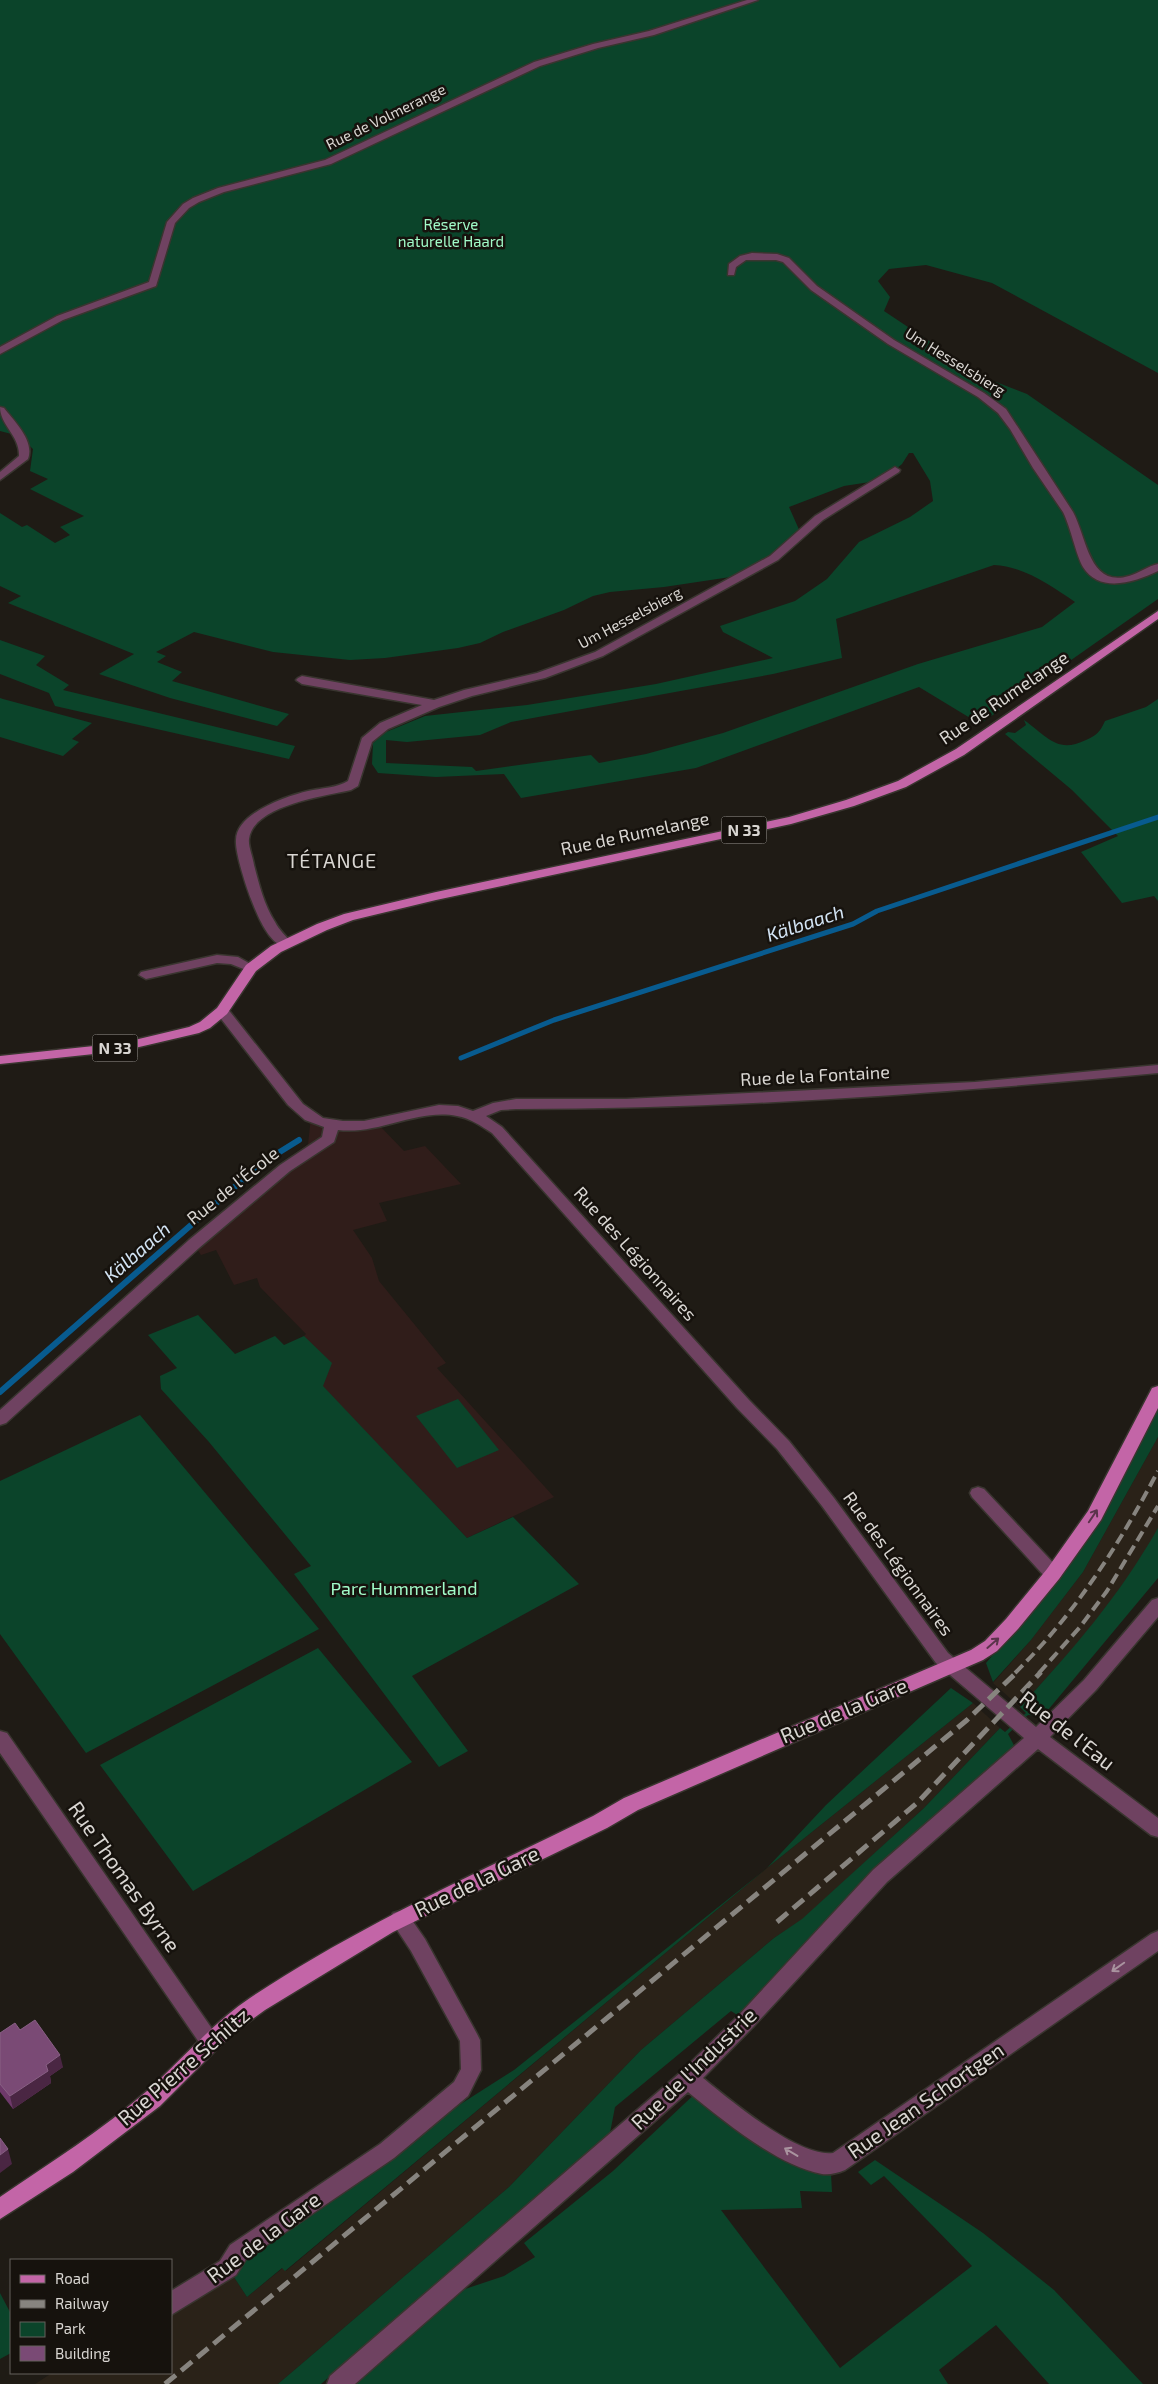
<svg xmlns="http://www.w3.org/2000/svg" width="1158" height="2384" viewBox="0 0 1158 2384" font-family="'Exo 2',sans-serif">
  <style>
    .built { fill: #2a2218 }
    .industrial { fill: #301d1a }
    .green { fill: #0b442a; fill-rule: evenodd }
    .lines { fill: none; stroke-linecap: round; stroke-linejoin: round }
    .stream-far1 { stroke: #085b8f; stroke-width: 5 }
    .stream { stroke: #085b8f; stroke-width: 6 }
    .minor-casing { stroke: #39352f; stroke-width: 3 }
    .major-casing { stroke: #39352f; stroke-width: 3 }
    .minor { fill: #6f4261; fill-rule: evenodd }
    .major { fill: #c365a7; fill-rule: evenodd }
    .rail-far1 { stroke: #87847f; stroke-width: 4; stroke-dasharray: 11 5.5; stroke-linecap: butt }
    .rail { stroke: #87847f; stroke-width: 5; stroke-dasharray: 14 7; stroke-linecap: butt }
    .wall { fill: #6e396a }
    .shaded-wall { fill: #4a2643 }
    .building { fill: #7a4a75; stroke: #886084 }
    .oneway { stroke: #5b334b }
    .oneway2 { stroke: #a9939f }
    .labels { text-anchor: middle; stroke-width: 5; stroke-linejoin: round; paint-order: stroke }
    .far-street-label { font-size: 15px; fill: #d9d6d2; stroke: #16120d }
    .far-park-label { font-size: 15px; fill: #a1fbc8; stroke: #16120d }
    .shield { fill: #16120d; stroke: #9e9b97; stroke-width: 1 }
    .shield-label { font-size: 16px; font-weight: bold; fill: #d9d6d2 }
    .street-label { font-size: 18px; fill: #d9d6d2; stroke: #16120d }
    .park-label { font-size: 18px; fill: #a1fbc8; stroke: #16120d }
    .water-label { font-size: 19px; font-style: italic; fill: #d3e4f4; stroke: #16120d }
    .quarter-label { font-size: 20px; letter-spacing: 1px; fill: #d9d6d2; stroke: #16120d }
    .near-street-label { font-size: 21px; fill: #d9d6d2; stroke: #16120d }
  </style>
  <rect width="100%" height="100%" fill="#1f1b15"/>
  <path class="built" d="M 1158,1437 L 1158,1530 L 1135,1568 L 1089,1631 L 1020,1707 L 993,1683 L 1031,1640 L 1083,1572 Z
    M 973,1703 L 1000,1728 L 924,1808 L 802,1920 L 774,1938 L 641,2050 L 509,2187 L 278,2384 L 35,2384 L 52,2373 L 171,2373 L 171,2304 L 228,2268 L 247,2297 L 283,2268 L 286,2271 L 767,1868 Z"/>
  <path class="industrial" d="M 311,1117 L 332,1125 L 379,1125 L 404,1151 L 425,1146 L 461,1184 L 379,1203 L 387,1221 L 353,1230 L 372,1258 L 379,1281 L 446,1363 L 437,1368 L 554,1497 L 467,1538 L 322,1386 L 304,1336 L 306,1334 L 260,1287 L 257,1278 L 234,1285 L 216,1250 L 201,1255 L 190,1239 L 308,1144 Z"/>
  <path class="green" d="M 0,0 L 1158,0 L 1158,373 L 992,283 L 926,265 L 889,269 L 878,281 L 890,297 L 884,311 L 983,377 L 1027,394 L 1158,485 L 1158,599 L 980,724 L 919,687 L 696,768 L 521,798 L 504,774 L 436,777 L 378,773 L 372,764 L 373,743 L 386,732 L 425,716 L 527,705 L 656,684 L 773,658 L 723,632 L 720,626 L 795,601 L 827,579 L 859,542 L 910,517 L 933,501 L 930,481 L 913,453 L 909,453 L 902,464 L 883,480 L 844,486 L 789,507 L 801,534 L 744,575 L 664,587 L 610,592 L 593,596 L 564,610 L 503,632 L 480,643 L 458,648 L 385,658 L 350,660 L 273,652 L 194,632 L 156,652 L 166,656 L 157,662 L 182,672 L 172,681 L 289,714 L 277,726 L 170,698 L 99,674 L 134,654 L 8,603 L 21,596 L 0,586 L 0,513 L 22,527 L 27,525 L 55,543 L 70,535 L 60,527 L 84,516 L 30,489 L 48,479 L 30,471 L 33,449 L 19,436 L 0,431 ZM 994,565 C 1023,566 1051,586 1075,602 L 1042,627 L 918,664 L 723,733 L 646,754 L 599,763 L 591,755 L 476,771 L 472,767 L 386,763 L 386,740 L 407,742 L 480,735 L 511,722 L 773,674 L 842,658 L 836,619 Z
    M 0,640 L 45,656 L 36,665 L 69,685 L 63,690 L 295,746 L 289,759 L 55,706 L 49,693 L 0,674 Z
    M 0,698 L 3,699 L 92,723 L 72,739 L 79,742 L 63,756 L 0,737 Z
    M 1158,699 L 1158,901 L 1154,896 L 1122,903 L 1081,852 L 1118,836 L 1072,790 L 1005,734 L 1008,732 L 1015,733 L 1026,725 L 1024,720 C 1048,737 1057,754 1086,740 C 1097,735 1100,732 1105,721 L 1146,707 Z
    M 198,1315 L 235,1354 L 275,1336 L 284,1345 L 304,1336 L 332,1363 L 323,1386 L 467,1538 L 513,1517 L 579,1584 L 412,1676 L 468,1751 L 439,1767 L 294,1574 L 311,1566 L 209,1442 L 161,1389 L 160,1376 L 177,1368 L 148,1335 Z
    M 458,1399 L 499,1450 L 457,1468 L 416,1416 Z
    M 1158,1407 L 1158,1437 L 1083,1572 L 1031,1640 L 993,1682 L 986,1663 L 1011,1633 Z
    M 140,1415 L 319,1629 L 86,1753 L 0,1634 L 0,1481 Z
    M 1158,1528 L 1158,1578 L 1043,1716 L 1028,1715 L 1008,1734 L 1016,1749 L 739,2016 L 731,2011 L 615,2107 L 610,2133 L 321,2384 L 278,2384 L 509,2187 L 641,2050 L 774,1938 L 802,1919 L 924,1808 L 1000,1728 L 1005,1732 L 1026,1713 L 1020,1707 C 1074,1648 1118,1598 1158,1528 Z
    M 318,1648 L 412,1762 L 193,1891 L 100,1765 Z
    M 951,1688 L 973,1703 L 767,1868 L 285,2271 L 282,2268 L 247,2297 L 228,2268 L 387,2151 L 514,2070 L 767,1868 L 826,1805 Z
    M 700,2089 L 823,2165 L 831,2174 L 832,2192 L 800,2191 L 802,2208 L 721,2210 L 840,2368 L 972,2266 L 884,2176 L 871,2185 L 858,2172 L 875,2160 L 983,2233 L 1054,2290 L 1143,2384 L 1049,2384 L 996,2325 L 939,2370 L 948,2384 L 356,2384 L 465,2289 L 504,2276 L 535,2257 L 524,2243 L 613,2171 Z
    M 0,2293 L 11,2314 L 11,2353 L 0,2359 Z"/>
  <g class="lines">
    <path class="stream-far1" d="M 461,1058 L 554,1020 L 853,924 L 877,911 L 1158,817"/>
    <path class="stream" d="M 0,1392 L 262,1163 L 299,1140"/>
    <defs>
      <path id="minor" d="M 747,0 L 758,0 L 654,35 L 598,48 L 540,66 L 331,164 L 224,192 L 199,202 L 189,208 L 175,223 L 156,286 L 63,320 L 0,354 L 0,347 L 57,316 L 149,282 L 167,222 L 183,204 L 193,198 L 218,188 L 325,160 L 534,62 L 593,44 L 649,31 Z
        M 752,253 L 777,254 L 789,258 L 817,286 L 894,340 L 984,393 L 1006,409 L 1073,512 C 1087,538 1089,588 1129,576 C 1139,573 1148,566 1158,564 L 1158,571 C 1135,582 1100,594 1083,567 C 1076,555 1071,528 1063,512 L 1033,468 L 1010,429 L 998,413 L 978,397 L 888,344 L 811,290 L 783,262 L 776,260 L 746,260 L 736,267 L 734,275 L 728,275 L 729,264 L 740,256 Z
        M 0,407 L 4,408 C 14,421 35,441 28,459 L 0,480 L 0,472 L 19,456 C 20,436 0,425 0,407 Z
        M 895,467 L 900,470 L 899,472 L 823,520 L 778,560 L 603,656 L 545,678 L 472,696 L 439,707 L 388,729 L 372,742 L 358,786 L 351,790 C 326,796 253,805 249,839 C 248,846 253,857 254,865 C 259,884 264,905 275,922 C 279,930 286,936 292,943 L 285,947 C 268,943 257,914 251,899 C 246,886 235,852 236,840 C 236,813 287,796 308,791 C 321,788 337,788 348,781 L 362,738 L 380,723 L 422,705 L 302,684 L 296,680 L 298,678 L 302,676 L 434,700 L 464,690 L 537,673 L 595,652 L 770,556 L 815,516 Z
        M 217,955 L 238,957 L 258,968 L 251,972 L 231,964 L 217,963 L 146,979 L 139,975 L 141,972 Z
        M 222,1007 L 227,1008 L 303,1104 L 323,1118 L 343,1121 L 364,1121 L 439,1105 L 458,1106 L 473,1111 L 493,1103 L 516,1099 L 626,1099 L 975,1082 L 1158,1065 L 1158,1073 C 945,1093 730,1109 516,1109 L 501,1110 L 486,1116 L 502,1127 L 749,1400 L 789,1441 L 834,1498 L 948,1653 L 1036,1727 L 1084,1680 L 1152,1600 L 1158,1598 L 1158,1617 L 1096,1690 L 1050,1737 L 1158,1818 L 1158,1837 L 1151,1835 L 1038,1749 L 887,1882 L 753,2027 L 703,2078 C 730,2100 799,2158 833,2153 L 1151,1934 L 1158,1931 L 1158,1951 L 845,2170 C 838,2173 829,2175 822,2174 C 776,2165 724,2121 688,2092 L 355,2384 L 327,2384 L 330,2376 L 681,2072 L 739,2015 L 873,1870 L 1024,1738 L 936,1663 L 822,1506 L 777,1449 L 737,1408 L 492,1133 C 481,1126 470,1118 457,1116 C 418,1108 379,1135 338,1130 L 334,1142 L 290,1171 L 199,1248 L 6,1423 L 0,1425 L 0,1410 L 189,1240 L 280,1165 L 322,1137 L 324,1127 L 305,1120 L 288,1105 L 215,1011 Z
        M 978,1487 L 984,1489 L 1059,1569 L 1062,1574 L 1059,1579 L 1053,1581 L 1047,1579 L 972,1497 L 970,1493 L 972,1489 Z
        M 0,1731 L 7,1733 L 217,2036 L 220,2042 L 217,2048 L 210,2051 L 203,2048 L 0,1753 Z
        M 400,1911 L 407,1913 L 425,1939 L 477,2034 L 480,2040 L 481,2070 L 468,2096 L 394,2158 L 246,2259 L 236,2275 L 171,2315 L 171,2291 L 220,2261 L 230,2245 L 380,2144 L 454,2082 L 461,2069 L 460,2041 L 411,1951 L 390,1919 L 393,1913 Z"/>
      <path id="major" d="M 1158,611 L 1158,619 L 964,755 L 906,787 L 854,806 L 791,824 L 436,900 L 353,920 L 327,930 L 281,952 L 256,971 L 227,1014 L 210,1028 L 199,1033 L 122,1051 L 0,1064 L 0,1056 L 122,1043 L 189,1027 L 200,1022 L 217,1008 L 246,965 L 271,946 L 317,924 L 344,914 L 436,892 L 789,817 L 846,800 L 898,781 L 956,749 Z
        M 1158,1386 L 1158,1408 L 1101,1520 L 1059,1579 L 1018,1629 L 997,1651 L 983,1660 L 638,1810 L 607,1828 L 393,1932 L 265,2010 L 232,2034 L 160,2106 L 73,2172 L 0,2219 L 0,2197 C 50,2163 102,2130 147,2091 C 182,2060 211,2024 250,1998 C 358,1926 477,1873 593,1816 L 624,1798 L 971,1650 L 985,1641 L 1006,1619 L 1047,1569 L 1088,1511 L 1150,1392 L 1152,1388 Z"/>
    </defs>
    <use href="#minor" class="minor-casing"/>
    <use href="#major" class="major-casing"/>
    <use href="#minor" class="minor"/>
    <use href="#major" class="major"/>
    <path class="rail-far1" d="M 1015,1673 C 1075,1614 1119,1545 1158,1471
      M 1039,1673 L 1080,1627 L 1107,1591 L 1158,1506"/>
    <path class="rail" d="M 777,1922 L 917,1803 L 1041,1672
      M 165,2384 L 967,1720 L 1017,1672"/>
  </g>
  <path class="wall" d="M 20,2030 L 63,2067 L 50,2076 L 51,2083 L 13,2109 L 0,2092 L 0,2033 Z"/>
  <path class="shaded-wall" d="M 60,2055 L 63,2067 L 50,2076 L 51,2083 L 13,2109 L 10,2096 L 46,2065 Z
    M 8,2149 L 12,2164 L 0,2173 L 0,2155 Z"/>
  <path class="building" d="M 35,2020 L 60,2055 L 46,2065 L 48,2071 L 10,2096 L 0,2084 L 0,2033 L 15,2023 L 20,2030 Z
    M 0,2138 L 8,2149 L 0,2155 Z"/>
  <defs><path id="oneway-shaft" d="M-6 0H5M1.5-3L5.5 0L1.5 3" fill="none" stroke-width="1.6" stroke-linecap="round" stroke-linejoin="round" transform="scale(1.25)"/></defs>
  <g class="oneway">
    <use href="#oneway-shaft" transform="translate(1093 1516) rotate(-56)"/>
    <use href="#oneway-shaft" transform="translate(993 1643) rotate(-41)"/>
  </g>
  <g class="oneway2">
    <use href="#oneway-shaft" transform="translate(1118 1967) rotate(145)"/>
    <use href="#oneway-shaft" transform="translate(791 2152) rotate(-149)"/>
  </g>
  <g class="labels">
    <g class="far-street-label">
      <text transform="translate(386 117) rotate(-26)" y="5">Rue de Volmerange</text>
      <text transform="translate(955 362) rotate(32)" y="5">Um Hesselsbierg</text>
      <text transform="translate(630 618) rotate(-28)" y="5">Um Hesselsbierg</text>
    </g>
    <g class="far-park-label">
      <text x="451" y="230">Réserve<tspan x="451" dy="17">naturelle Haard</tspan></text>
    </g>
    <g class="shield">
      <rect x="721.5" y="816.5" width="45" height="27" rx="4"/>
      <rect x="92.5" y="1034.5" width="45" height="27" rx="4"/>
    </g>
    <g class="shield-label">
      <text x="744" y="836">N 33</text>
      <text x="115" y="1054">N 33</text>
    </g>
    <g class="street-label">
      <text transform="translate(1004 698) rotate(-34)" y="6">Rue de Rumelange</text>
      <text transform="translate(635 834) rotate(-12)" y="6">Rue de Rumelange</text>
      <text transform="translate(815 1076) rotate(-3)" y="6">Rue de la Fontaine</text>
      <text transform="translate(233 1186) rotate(-39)" y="6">Rue de l'École</text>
      <text transform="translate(635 1254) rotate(48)" y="6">Rue des Légionnaires</text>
      <text transform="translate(898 1564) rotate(54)" y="6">Rue des Légionnaires</text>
    </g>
    <g class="park-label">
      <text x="404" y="1595">Parc Hummerland</text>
    </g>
    <g class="water-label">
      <text transform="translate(805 923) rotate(-18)" y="7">Kälbaach</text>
      <text transform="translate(137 1252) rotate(-41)" y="7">Kälbaach</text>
    </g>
    <g class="quarter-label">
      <text x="332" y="868">TÉTANGE</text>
    </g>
    <g class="near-street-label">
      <text transform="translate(844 1711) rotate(-23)" y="7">Rue de la Gare</text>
      <text transform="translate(1067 1731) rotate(38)" y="7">Rue de l'Eau</text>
      <text transform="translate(124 1877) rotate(55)" y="7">Rue Thomas Byrne</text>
      <text transform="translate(477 1882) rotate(-26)" y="7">Rue de la Gare</text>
      <text transform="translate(184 2067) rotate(-41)" y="7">Rue Pierre Schiltz</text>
      <text transform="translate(694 2069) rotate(-44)" y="7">Rue de l'Industrie</text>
      <text transform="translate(926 2101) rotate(-35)" y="7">Rue Jean Schortgen</text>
      <text transform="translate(264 2238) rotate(-37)" y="7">Rue de la Gare</text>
    </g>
  </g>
  <rect x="10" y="2259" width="162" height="115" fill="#16120d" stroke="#64605c"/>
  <rect x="20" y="2275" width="25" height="8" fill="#c365a7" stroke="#64605c"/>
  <text x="55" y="2284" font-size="15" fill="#d9d6d2">Road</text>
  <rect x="20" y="2300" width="25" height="8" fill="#87847f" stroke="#64605c"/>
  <text x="55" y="2309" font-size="15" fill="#d9d6d2">Railway</text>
  <rect x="20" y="2322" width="25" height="15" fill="#0b442a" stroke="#64605c"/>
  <text x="55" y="2334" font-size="15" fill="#d9d6d2">Park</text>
  <rect x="20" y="2346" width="25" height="15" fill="#7a4a75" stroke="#64605c"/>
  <text x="55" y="2359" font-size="15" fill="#d9d6d2">Building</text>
</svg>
